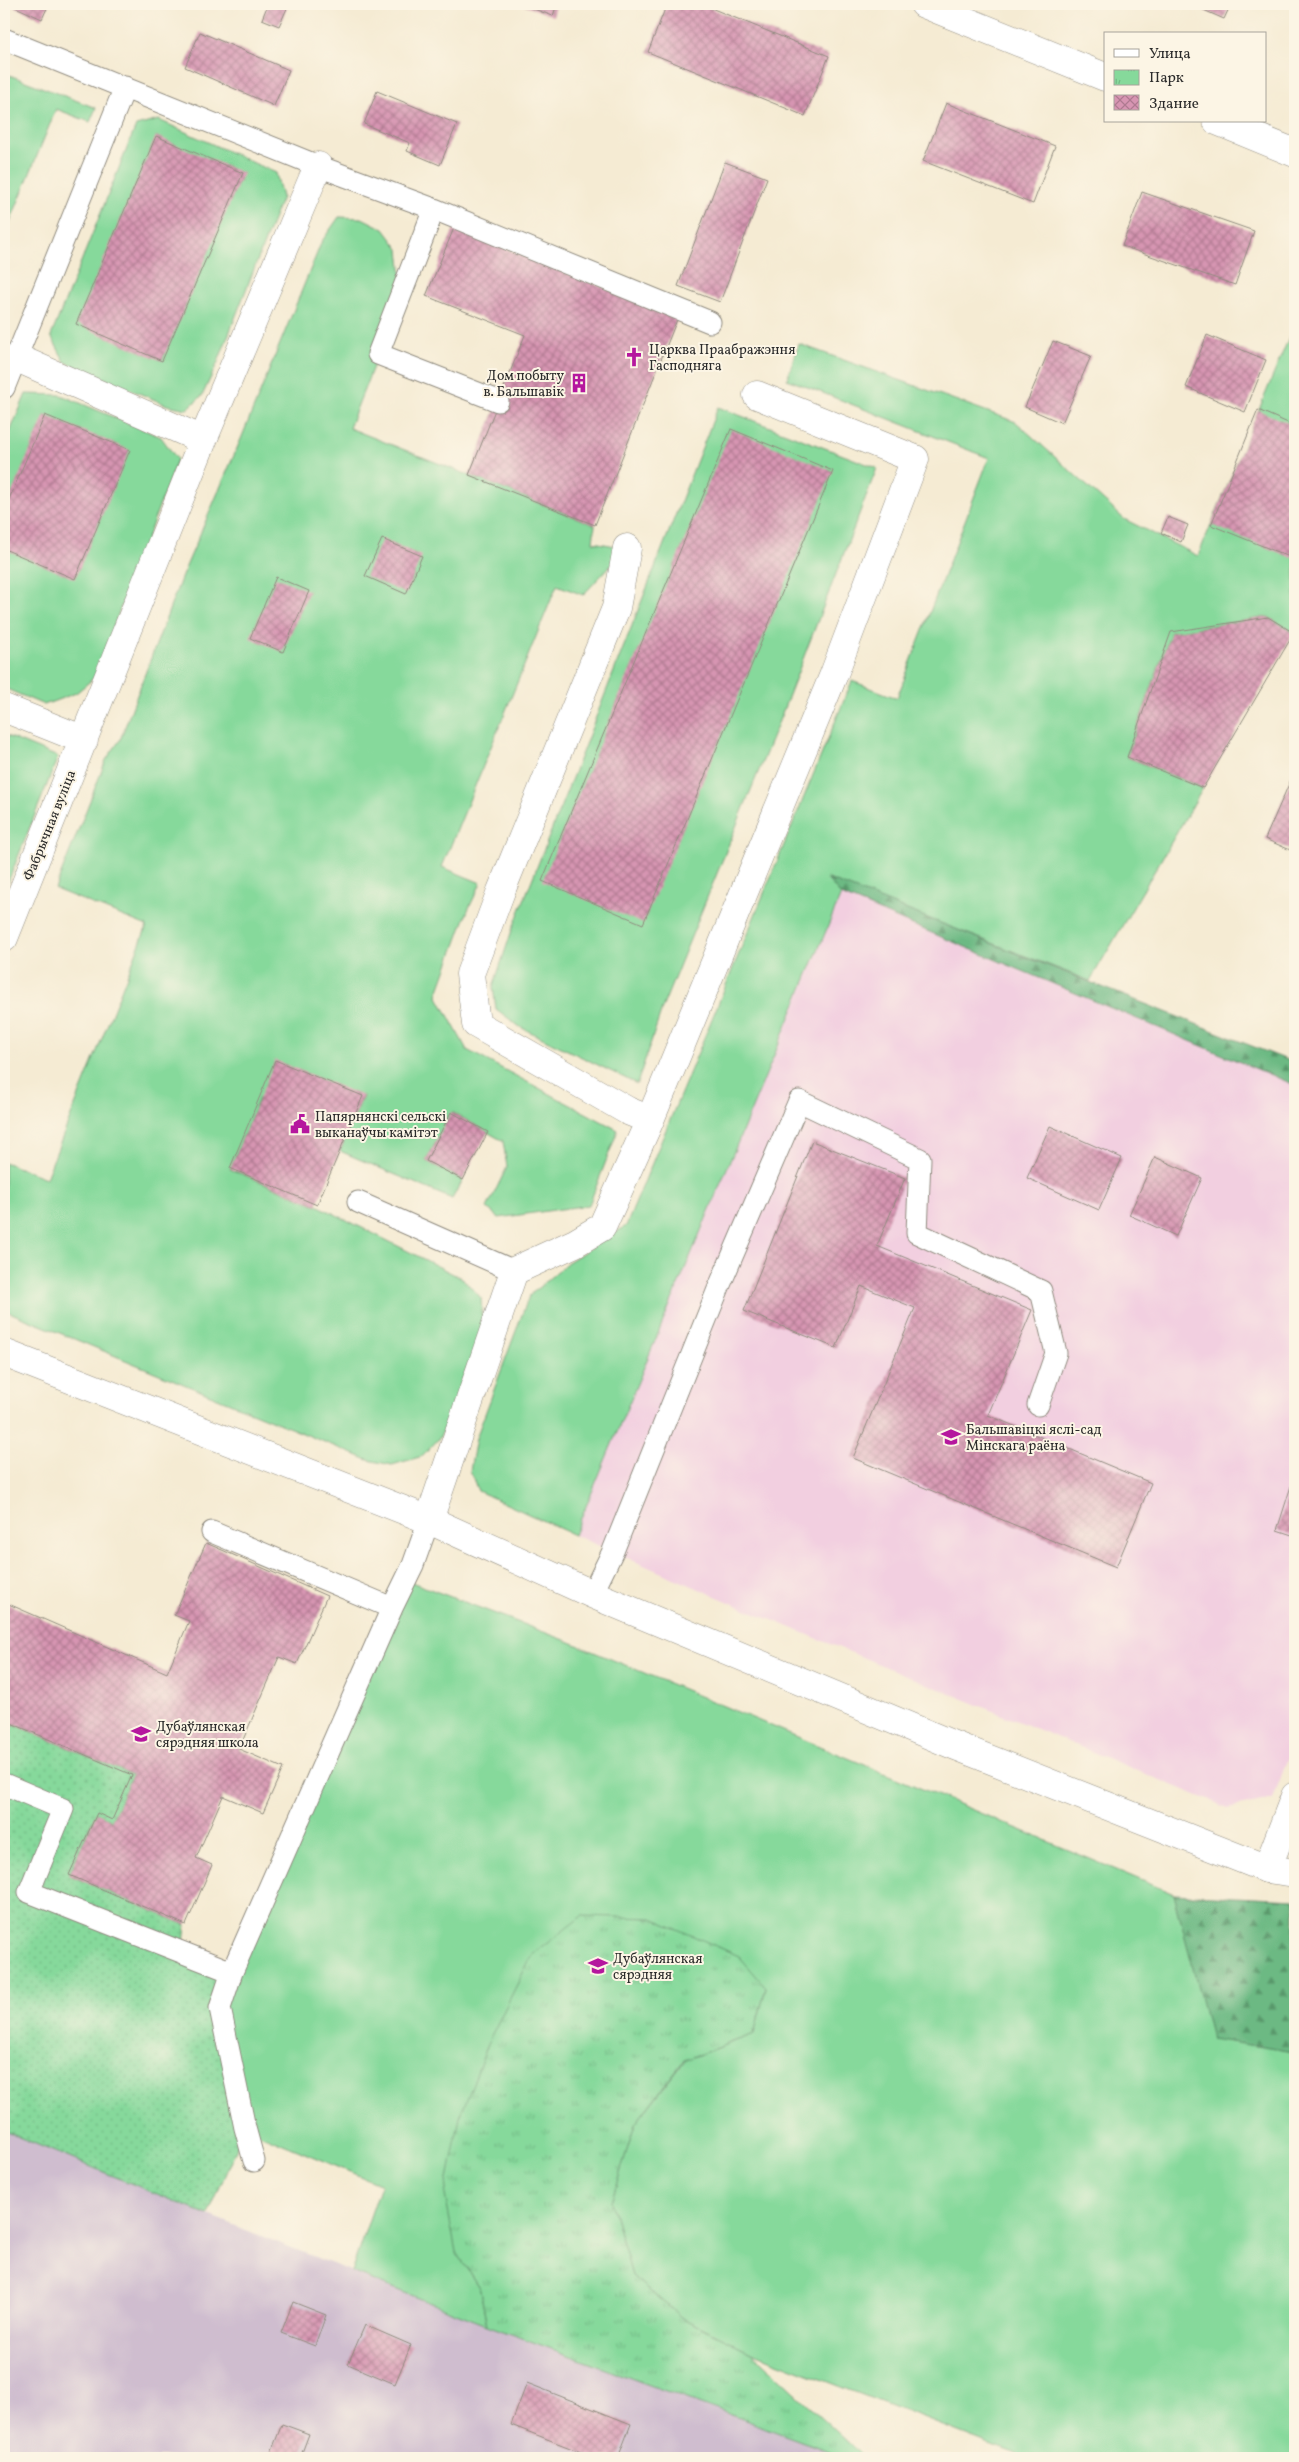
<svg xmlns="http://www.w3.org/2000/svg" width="1299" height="2462" viewBox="0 0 1299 2462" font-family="Vollkorn,serif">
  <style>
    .built { fill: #f2cfe0 }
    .industrial { fill: #cfbdcf }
    .grass { fill: #86d99b; stroke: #588263 }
    .forest { fill: url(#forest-firs); stroke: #4c7257 }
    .park { fill: url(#park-tufts); stroke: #588263 }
    .garden { fill: url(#garden-dots); stroke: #588263 }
    .building { fill: url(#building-cross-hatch) }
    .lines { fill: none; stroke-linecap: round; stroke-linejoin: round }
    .lane-casing { stroke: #908b7f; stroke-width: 23 }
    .street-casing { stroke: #908b7f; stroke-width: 29 }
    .secondary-casing { stroke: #908b7f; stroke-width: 29 }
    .lane { stroke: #fff; stroke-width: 21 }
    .street { stroke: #fff; stroke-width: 28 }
    .secondary { stroke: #fff; stroke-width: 28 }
    .labels { text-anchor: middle; stroke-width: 4; stroke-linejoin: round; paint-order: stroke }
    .poi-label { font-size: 14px; fill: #2b2b2b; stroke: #fcf5e5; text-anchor: start }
    .street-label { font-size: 14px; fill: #2b2b2b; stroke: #fcf5e5 }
  </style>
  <defs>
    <pattern id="forest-firs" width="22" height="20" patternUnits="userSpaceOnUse" patternTransform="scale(1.25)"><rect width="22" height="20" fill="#6cb983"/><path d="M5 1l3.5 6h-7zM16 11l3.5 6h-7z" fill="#59976b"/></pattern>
    <pattern id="park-tufts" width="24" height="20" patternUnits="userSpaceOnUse" patternTransform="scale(1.25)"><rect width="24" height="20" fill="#86d99b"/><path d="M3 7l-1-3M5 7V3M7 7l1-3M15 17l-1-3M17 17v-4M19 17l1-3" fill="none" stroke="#74ba86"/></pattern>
    <pattern id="garden-dots" width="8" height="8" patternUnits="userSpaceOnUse" patternTransform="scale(1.25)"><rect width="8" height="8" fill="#86d99b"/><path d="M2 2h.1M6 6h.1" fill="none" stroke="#74ba86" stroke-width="1.8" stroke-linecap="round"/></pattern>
    <pattern id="building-cross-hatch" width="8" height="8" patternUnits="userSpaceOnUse" patternTransform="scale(1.25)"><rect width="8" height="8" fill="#d795b2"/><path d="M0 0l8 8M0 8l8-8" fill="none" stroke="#af7a91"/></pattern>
  </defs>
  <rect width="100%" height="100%" fill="#fcf5e5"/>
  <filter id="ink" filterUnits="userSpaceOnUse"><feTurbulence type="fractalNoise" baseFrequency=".02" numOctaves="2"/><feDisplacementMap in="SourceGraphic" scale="10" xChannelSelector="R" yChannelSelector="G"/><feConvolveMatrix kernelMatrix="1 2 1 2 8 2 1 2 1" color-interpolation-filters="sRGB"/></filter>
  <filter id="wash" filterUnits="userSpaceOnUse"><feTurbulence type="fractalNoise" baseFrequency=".0096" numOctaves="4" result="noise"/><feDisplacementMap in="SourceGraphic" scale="20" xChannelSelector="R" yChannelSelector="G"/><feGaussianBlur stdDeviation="1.12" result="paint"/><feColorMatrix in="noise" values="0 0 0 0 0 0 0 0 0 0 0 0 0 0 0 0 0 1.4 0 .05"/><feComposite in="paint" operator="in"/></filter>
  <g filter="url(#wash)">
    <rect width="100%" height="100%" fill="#f5ebd3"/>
    <path class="built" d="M 841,895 L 1295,1085 L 1295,1738 L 1273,1799 L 1228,1808 L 748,1610 L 574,1535 Z"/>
    <path class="industrial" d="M 4,2131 L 208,2215 L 487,2325 L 847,2458 L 4,2458 Z"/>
    <path class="grass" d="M 4,73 L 96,108 L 90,122 L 56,109 L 4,237 Z
      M 159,120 L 276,173 L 282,197 L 218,362 L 202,396 L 187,409 L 167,405 L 65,362 L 51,336 L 136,126 Z
      M 339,217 L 362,218 L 384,229 L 399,249 L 402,277 L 378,354 L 349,428 L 595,525 L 593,542 L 627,548 L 583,595 L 557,585 L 442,867 L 481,883 L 468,910 L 437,995 L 467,1050 L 618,1130 L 589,1205 L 499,1218 L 487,1208 L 507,1167 L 503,1141 L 452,1112 L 426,1161 L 463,1180 L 452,1199 L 340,1151 L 363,1096 L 259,1098 L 230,1169 L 317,1205 L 463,1279 L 481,1298 L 483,1327 L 440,1437 L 423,1456 L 392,1465 L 368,1460 L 4,1310 L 4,1162 L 46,1178 L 147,926 L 55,889 L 106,760 L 120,740 L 182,576 L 241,439 L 322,241 Z
      M 1295,323 L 1295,633 L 1268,617 L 1171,632 L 1127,757 L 1203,788 L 1090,981 L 827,879 L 841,895 L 574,1535 L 478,1491 L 470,1471 L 476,1438 L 529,1296 L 568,1262 L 626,1226 L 852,681 L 897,698 L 989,458 L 787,379 L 799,344 L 1016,422 L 1124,519 L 1198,556 Z
      M 26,394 L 61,395 L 161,437 L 177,459 L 94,678 L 76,693 L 44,705 L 4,688 L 4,446 Z
      M 718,407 L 877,468 L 779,721 L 663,1006 L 637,1084 L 520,1027 L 496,1009 L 493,987 L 511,933 Z
      M 4,735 L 58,757 L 4,892 Z
      M 406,1580 L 570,1642 L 1174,1894 L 1215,2039 L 1295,2052 L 1295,2458 L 1026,2458 L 751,2352 L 682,2318 L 632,2276 L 611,2202 L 635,2124 L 685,2060 L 754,2034 L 766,1987 L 456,2252 L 480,2289 L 487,2325 L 351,2272 L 381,2185 L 245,2128 L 220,2008 Z"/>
    <path class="forest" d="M 826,878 L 1295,1063 L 1295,1085 L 841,895 Z
      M 1174,1894 L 1295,1900 L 1295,2052 L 1211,2039 Z"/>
    <path class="park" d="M 582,1916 L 652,1918 L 739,1956 L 766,1987 L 754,2034 L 684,2060 L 635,2124 L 611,2202 L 632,2276 L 682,2318 L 751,2352 L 865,2458 L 847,2458 L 487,2325 L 480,2289 L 456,2252 L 445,2195 L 460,2117 L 491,2036 L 532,1955 Z"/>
    <path class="garden" d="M 4,1720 L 132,1775 L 112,1820 L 96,1813 L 69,1875 L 186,1925 L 183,1953 L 232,1972 L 220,2008 L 245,2128 L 208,2215 L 4,2131 Z"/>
    <g id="blocks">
      <path class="building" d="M 9,4 L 49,4 L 42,19 Z
        M 268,4 L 289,4 L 279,26 L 262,19 Z
        M 520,4 L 557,4 L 553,16 Z
        M 667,4 L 701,4 L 829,56 L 805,116 L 648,52 Z
        M 1190,4 L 1231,4 L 1224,19 Z
        M 200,32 L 289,70 L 274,106 L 185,67 Z
        M 377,91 L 457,124 L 440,165 L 407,151 L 410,143 L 364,124 Z
        M 946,103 L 1055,146 L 1033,204 L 923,161 Z
        M 156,136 L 243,173 L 162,361 L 76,324 Z
        M 725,162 L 767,178 L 720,302 L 678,286 Z
        M 1142,192 L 1254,231 L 1235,285 L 1122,246 Z
        M 454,228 L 678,317 L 595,525 L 469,475 L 525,335 L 426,296 Z
        M 1207,335 L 1266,360 L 1245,412 L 1186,387 Z
        M 1053,341 L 1091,356 L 1062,423 L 1025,407 Z
        M 1258,410 L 1295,426 L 1295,551 L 1292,558 L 1211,525 Z
        M 45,415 L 130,450 L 75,579 L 4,549 L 4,511 Z
        M 731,429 L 833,471 L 643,924 L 542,881 Z
        M 1168,517 L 1188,525 L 1181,542 L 1161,533 Z
        M 382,539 L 422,556 L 406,594 L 365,576 Z
        M 276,577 L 309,591 L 283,652 L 250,638 Z
        M 1268,617 L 1294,633 L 1203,788 L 1127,757 L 1171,632 Z
        M 1295,770 L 1295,852 L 1265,839 Z
        M 275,1060 L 363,1096 L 317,1205 L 230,1168 Z
        M 451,1112 L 488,1132 L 463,1180 L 426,1161 Z
        M 1050,1126 L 1122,1158 L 1099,1210 L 1027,1178 Z
        M 812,1141 L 905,1178 L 877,1246 L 1032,1310 L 988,1415 L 1151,1483 L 1116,1567 L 853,1458 L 915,1308 L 861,1286 L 836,1348 L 744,1311 Z
        M 1155,1157 L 1202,1178 L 1176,1236 L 1129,1215 Z
        M 1291,1486 L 1295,1487 L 1295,1536 L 1277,1530 Z
        M 206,1543 L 327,1596 L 297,1664 L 279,1657 L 239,1749 L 283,1768 L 263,1813 L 223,1796 L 196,1858 L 212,1865 L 186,1925 L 69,1875 L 97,1813 L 112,1820 L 132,1775 L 4,1720 L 4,1602 L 167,1673 L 189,1621 L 174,1615 Z
        M 293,2302 L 326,2315 L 315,2346 L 281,2333 Z
        M 365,2325 L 411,2345 L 395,2384 L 348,2364 Z
        M 527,2383 L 631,2424 L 618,2458 L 596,2458 L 511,2425 Z
        M 282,2424 L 309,2434 L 300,2458 L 279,2458 L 270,2455 Z"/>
    </g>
  </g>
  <g filter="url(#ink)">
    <use href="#blocks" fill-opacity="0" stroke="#908b7f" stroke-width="1"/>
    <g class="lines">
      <defs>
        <path id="lane" d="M 4,39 L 318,166 L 434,209 L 710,322
          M 434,209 L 378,354 L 498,401
          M 4,388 L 125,87
          M 358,1202 L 514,1271
          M 212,1532 L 392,1608
          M 592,1594 L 613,1551 L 719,1287 L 799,1101 L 920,1159 L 917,1233 L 1041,1291 L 1056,1353 L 1038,1405
          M 4,1784 L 63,1809 L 29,1892 L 232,1972
          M 254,2161 L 245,2128 L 220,2008 L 232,1972 L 392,1608 L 413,1565 L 429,1520"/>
        <path id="street" d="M 924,4 L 1105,77
          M 1217,121 L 1295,153
          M 17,358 L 203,440
          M 627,548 L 616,608 L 501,891 L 470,974 L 476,1024 L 628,1111 L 650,1120
          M 4,708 L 84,740
          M 4,938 L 203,440 L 318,166
          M 4,1353 L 429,1520 L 592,1594 L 951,1744 L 1267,1869 L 1295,1873
          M 429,1520 L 514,1271 L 575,1243 L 602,1227 L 650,1120 L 834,674 L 915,459 L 757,395"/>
        <path id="secondary" d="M 1267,1869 L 1295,1796"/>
      </defs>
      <use href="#lane" class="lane-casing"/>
      <use href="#street" class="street-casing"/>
      <use href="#secondary" class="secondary-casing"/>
      <use href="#lane" class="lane"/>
      <use href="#street" class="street"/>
      <use href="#secondary" class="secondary"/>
    </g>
  </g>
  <defs>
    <symbol id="church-bare" viewBox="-9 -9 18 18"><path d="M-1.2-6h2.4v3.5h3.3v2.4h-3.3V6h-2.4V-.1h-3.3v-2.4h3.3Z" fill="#b5179e" stroke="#fcf5e5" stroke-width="2.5" paint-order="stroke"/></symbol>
    <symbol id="building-bare" viewBox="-9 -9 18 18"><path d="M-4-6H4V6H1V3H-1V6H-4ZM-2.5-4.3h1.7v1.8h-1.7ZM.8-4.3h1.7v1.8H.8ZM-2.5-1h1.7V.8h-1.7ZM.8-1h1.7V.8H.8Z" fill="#b5179e" stroke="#fcf5e5" stroke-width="2.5" paint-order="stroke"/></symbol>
    <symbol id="civic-bare" viewBox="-9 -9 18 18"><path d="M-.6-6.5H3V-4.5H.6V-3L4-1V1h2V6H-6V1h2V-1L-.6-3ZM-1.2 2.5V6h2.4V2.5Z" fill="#b5179e" stroke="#fcf5e5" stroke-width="2.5" paint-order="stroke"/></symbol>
    <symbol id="school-bare" viewBox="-9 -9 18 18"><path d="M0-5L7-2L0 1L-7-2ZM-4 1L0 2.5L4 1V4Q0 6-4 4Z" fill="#b5179e" stroke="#fcf5e5" stroke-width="2.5" paint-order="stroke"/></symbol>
  </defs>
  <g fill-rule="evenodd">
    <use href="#church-bare" x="620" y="343" width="28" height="28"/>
    <use href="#building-bare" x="565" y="369" width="28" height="28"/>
    <use href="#civic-bare" x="286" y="1110" width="28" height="28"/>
    <use href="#school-bare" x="937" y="1423" width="28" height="28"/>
    <use href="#school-bare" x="127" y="1720" width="28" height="28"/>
    <use href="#school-bare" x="584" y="1952" width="28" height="28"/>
  </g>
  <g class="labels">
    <g class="poi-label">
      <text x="649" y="354">Царква Праабражэння<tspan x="649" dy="16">Гасподняга</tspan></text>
      <text x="564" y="380" text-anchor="end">Дом побыту<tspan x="564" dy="16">в. Бальшавік</tspan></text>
      <text x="315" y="1121">Папярнянскі сельскі<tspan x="315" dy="16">выканаўчы камітэт</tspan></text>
      <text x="966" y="1434">Бальшавіцкі яслі-сад<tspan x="966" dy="16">Мінскага раёна</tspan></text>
      <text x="156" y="1731">Дубаўлянская<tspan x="156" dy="16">сярэдняя школа</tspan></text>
      <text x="613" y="1963">Дубаўлянская<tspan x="613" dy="16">сярэдняя</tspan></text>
    </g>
    <g class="street-label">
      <text transform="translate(49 825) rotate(-68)" y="5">Фабрычная вуліца</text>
    </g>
  </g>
  <rect width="1299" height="2462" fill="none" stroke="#fcf5e5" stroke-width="20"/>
  <rect x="1104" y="32" width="162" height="90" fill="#fcf5e5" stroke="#a8a49b"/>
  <rect x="1114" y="49" width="25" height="8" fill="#ffffff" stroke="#a8a49b"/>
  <text x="1149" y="58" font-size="15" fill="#2b2b2b">Улица</text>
  <rect x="1114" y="70" width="25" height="15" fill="url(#park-tufts)" stroke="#a8a49b"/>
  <text x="1149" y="82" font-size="15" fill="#2b2b2b">Парк</text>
  <rect x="1114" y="95" width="25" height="15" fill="url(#building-cross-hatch)" stroke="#a8a49b"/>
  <text x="1149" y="108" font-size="15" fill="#2b2b2b">Здание</text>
</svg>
